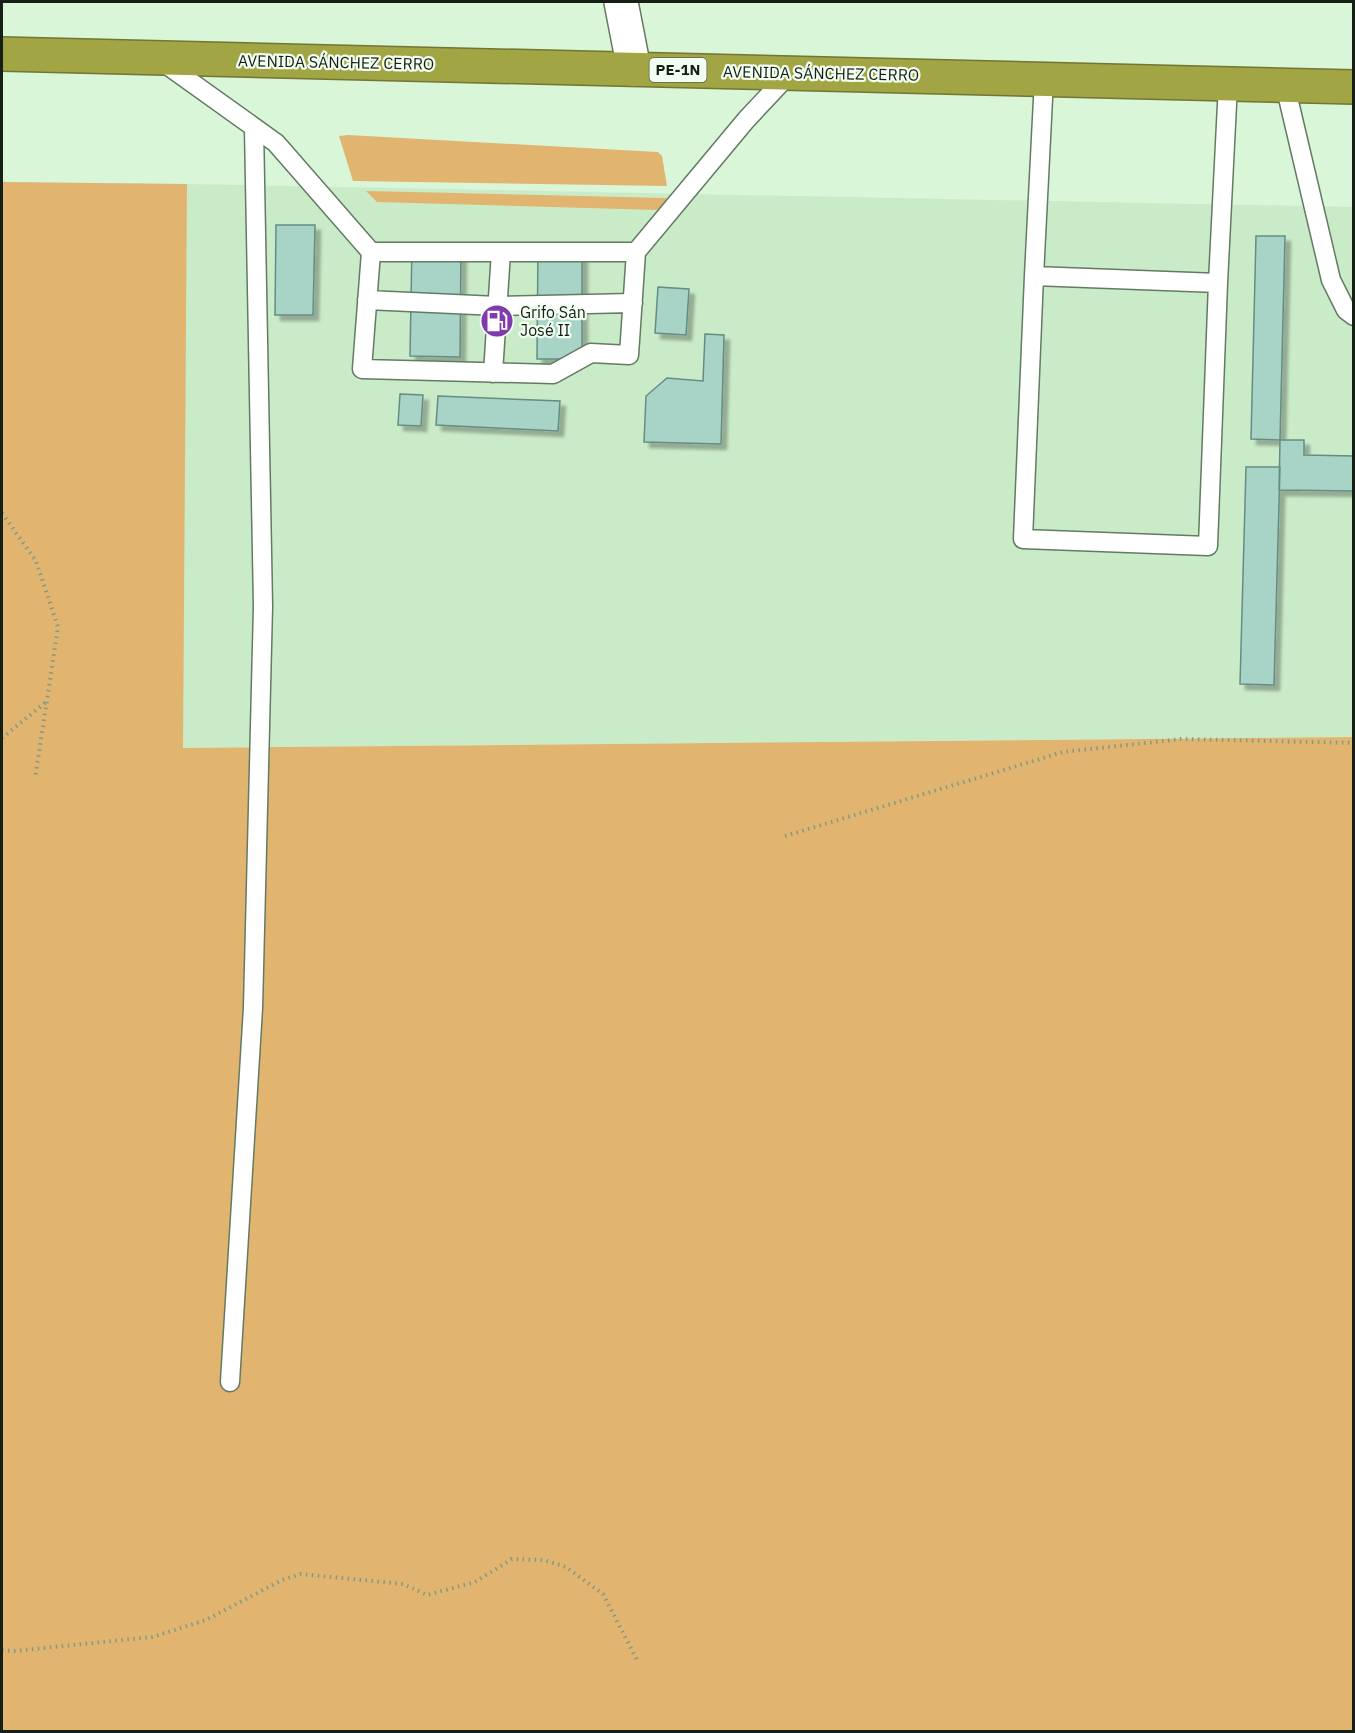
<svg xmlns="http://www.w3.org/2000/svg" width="1355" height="1733" viewBox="0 0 1355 1733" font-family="'IBM Plex Sans',sans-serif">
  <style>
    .built { fill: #caebc8 }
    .green { fill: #e1b56f }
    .building { fill: #a8d4c8; stroke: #648d83; stroke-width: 1.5; filter: url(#shadow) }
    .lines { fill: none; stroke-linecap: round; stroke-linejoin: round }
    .lane-casing { stroke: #627b61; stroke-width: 21 }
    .street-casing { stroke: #627b61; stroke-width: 36 }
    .highway-casing { stroke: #717633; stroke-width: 36 }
    .path { stroke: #859984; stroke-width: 4; stroke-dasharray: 1.5 4.5; stroke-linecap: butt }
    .lane { stroke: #fff; stroke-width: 18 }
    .street { stroke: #fff; stroke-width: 33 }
    .highway { stroke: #a2a543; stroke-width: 33 }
    .labels { text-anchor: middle; stroke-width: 4.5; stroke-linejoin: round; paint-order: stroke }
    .shield { fill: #f2fef2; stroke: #586257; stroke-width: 1.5 }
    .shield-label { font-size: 15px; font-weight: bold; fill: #161f15 }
    .street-label { font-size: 16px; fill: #161f15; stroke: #f2fef2 }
    .poi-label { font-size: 16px; fill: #161f15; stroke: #f2fef2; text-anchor: start }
  </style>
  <defs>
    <filter id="shadow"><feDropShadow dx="5.5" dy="5.5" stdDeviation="1.5" flood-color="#0004"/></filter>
  </defs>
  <rect width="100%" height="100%" fill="#daf6d9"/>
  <path class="built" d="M 2,182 L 187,184 L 1353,207 L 1353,737 L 183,748 L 2,1732 Z"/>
  <path class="green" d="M 348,135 L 658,152 L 662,156 L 667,186 L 353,181 L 339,136 Z
    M 2,182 L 187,184 L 183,748 L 1353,737 L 1353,1731 L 2,1732 Z
    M 366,191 L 665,198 L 672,199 L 658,210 L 377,202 Z"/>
  <path class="building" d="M 276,225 L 315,225 L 313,315 L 275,315 Z
    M 1256,236 L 1285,236 L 1280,440 L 1251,439 Z
    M 412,243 L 461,243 L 460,357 L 410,356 Z
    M 538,248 L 582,248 L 582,359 L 537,359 Z
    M 658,287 L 689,289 L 686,335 L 655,333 Z
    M 705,334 L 724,335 L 721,444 L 644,442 L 646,396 L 667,378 L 703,381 Z
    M 400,394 L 423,395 L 421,426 L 398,425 Z
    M 438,396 L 560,401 L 558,431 L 436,425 Z
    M 1280,440 L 1304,440 L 1304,455 L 1354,456 L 1354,491 L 1279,490 Z
    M 1246,467 L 1280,467 L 1274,685 L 1240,684 Z"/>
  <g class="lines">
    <defs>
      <path id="lane" d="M 160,60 L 276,143 L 371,252 L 636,252 L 746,120 L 790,73
        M 1285,85 L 1331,280 L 1346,310 L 1354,316
        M 371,252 L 362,369 L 553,374 L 591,353 L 629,355 L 636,252
        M 1034,276 L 1218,283 L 1208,546 L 1023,539 L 1034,276 L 1044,79
        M 1218,283 L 1228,84
        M 367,300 L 497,306 L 633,303
        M 493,373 L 501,252
        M 230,1382 L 253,1008 L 263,606 L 254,128"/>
      <path id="street" d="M 621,2 L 634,69"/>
      <path id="highway" d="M 2,54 L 1354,87"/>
    </defs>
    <use href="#lane" class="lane-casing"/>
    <use href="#street" class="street-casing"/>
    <use href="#highway" class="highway-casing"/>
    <path class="path" d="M 2,513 L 36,561 L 58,627 L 35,779
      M 2,738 L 46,702
      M 785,836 L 1063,752 L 1181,739 L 1354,743
      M 2,1650 L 14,1651 L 152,1637 L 206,1620 L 282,1580 L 301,1574 L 403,1584 L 427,1595 L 475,1582 L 512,1559 L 544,1560 L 566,1567 L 603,1594 L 638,1662"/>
    <use href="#lane" class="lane"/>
    <use href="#street" class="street"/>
    <use href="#highway" class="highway"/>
  </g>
  <defs>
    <symbol id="fuel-disc" viewBox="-11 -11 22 22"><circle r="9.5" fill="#813aad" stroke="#f2fef2"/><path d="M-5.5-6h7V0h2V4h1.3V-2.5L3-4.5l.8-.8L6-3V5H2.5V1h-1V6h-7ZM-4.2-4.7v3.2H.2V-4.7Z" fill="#fff"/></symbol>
  </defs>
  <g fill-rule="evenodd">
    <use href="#fuel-disc" x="478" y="302" width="38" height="38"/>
  </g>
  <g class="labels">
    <rect class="shield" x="649.5" y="58" width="57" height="24" rx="4.5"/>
    <g class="shield-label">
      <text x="678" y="75">PE-1N</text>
    </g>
    <g class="street-label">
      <text transform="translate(336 62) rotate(1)" y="6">AVENIDA SÁNCHEZ CERRO</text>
      <text transform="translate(821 73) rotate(1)" y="6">AVENIDA SÁNCHEZ CERRO</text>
    </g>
    <g class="poi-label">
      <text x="520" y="318">Grifo Sán<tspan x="520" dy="18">José II</tspan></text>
    </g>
  </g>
  <rect width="1355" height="1733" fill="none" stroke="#161f15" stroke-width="6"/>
</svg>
